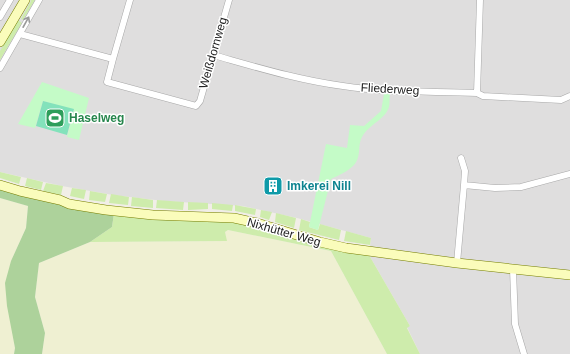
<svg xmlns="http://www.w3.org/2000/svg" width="570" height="354" viewBox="0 0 570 354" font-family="Arial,sans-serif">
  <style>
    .residential { fill: #dfdede }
    .farmland { fill: #eff0d2 }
    .grass { fill: #ceecac }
    .forest { fill: #add29b }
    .park { fill: #c4fbc7 }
    .pitch { fill: #83e2bb }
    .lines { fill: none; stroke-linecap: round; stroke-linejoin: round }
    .minor-casing { stroke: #a8a8a8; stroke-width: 7 }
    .secondary-casing { stroke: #757e01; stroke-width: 10 }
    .minor { stroke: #fff; stroke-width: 6 }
    .secondary { stroke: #fafcbb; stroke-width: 9 }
    .oneway { stroke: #9b9b9b }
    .labels { text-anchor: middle; stroke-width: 3; stroke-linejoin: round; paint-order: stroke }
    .street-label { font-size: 12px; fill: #212121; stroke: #fff }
    .leisure-label { font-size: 12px; font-weight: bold; fill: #27864d; stroke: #fff; text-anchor: start }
    .culture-label { font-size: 12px; font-weight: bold; fill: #0d838f; stroke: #fff; text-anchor: start }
  </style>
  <rect width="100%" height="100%" fill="#f1eee7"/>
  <path class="residential" d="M 0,0 L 570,0 L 570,354 L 420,354 L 407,327 L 410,326 L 369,255 L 371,238 L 297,218 L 243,206 L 164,201 L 113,195 L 62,186 L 0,172 Z"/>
  <path class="farmland" d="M 0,198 L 28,206 L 26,228 L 11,261 L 12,329 L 15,348 L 14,354 L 0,354 Z
    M 228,230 L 331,251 L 387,354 L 42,354 L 45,333 L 35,297 L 39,263 L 90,242 L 226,241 L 225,232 Z"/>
  <path class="grass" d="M 30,0 L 35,0 L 23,20 L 21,19 L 31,1 Z
    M 18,20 L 22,23 L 0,60 L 0,51 Z
    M 0,172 L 21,177 L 19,184 L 0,178 Z
    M 27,178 L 43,182 L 41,190 L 25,186 Z
    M 46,183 L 63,186 L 61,195 L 43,191 Z
    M 72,188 L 86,190 L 84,199 L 70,196 Z
    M 90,191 L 107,194 L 105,202 L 89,200 Z
    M 111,194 L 129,197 L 128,205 L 109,203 Z
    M 132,197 L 153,200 L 153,208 L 131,206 Z
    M 157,200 L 184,202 L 183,210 L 156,208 Z
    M 188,202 L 208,203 L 208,209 L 188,210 Z
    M 212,203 L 233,205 L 232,211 L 212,209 Z
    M 235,205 L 256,209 L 255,215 L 235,211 Z
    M 261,210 L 272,212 L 269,220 L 260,217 Z
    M 114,213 L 233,222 L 255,226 L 369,255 L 410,326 L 407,328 L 420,354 L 387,354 L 331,251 L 228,230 L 225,232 L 227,241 L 90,242 L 112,227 Z
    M 276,213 L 296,218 L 294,228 L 275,222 Z
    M 301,219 L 310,222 L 309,227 L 318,230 L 320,224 L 341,230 L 339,240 L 299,230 Z
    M 346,231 L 371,238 L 370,245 L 344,241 Z"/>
  <path class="forest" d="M 0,187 L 114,213 L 112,227 L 90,242 L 39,263 L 35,297 L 45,333 L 42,354 L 14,354 L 15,348 L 7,306 L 5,283 L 11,261 L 26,228 L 28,206 L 0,198 Z"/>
  <path class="park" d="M 42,82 L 89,98 L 79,140 L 67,137 L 74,110 L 43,101 L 35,128 L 18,124 Z
    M 384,94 L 390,94 C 389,98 390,103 389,107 C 385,120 369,124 362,137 C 357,146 362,158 353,166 C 347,172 339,175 331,179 L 318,230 L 309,227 L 326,144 L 347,148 L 350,125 L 364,126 L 381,111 Z"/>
  <path class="pitch" d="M 43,101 L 74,109 L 67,135 L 36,126 Z"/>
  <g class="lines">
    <defs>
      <path id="minor" d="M 0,17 L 10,0
        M 20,34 L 113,59 L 107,82 L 196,106 L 200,101 L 229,0
        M 213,55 C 256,67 298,80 343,86 C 387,93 433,91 477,93 L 483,96 L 561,100 L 570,96
        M 113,59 L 130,0
        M 0,68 L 39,0
        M 477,93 L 480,0
        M 461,158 L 465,171 L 464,185 L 495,188 L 521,187 L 570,174
        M 457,263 L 464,185
        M 513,269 L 515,324 L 524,354"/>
      <path id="secondary" d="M 0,42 L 25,0
        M 0,185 L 20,191 L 60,200 L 69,204 L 106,210 L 153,215 L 234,218 L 257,223 L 320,242 L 346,248 L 457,263 L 570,275"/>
    </defs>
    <use href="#minor" class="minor-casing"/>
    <use href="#secondary" class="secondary-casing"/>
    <use href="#minor" class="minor"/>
    <use href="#secondary" class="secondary"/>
  </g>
  <defs><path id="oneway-shaft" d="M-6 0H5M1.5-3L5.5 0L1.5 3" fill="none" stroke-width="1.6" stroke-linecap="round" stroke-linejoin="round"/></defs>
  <use class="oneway" href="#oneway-shaft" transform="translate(26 22) rotate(-61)"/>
  <defs>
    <symbol id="stadium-square" viewBox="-11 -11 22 22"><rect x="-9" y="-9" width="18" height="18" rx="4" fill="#2e9e5b" stroke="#fff"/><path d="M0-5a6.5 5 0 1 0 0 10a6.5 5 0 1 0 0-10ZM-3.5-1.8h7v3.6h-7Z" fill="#fff"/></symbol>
    <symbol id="building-square" viewBox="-11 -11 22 22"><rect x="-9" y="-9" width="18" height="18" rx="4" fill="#0f9aa8" stroke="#fff"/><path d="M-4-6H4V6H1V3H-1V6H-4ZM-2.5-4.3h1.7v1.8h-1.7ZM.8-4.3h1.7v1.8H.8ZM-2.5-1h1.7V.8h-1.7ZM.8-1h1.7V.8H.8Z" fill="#fff"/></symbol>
  </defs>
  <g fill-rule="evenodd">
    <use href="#stadium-square" x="44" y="107" width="22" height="22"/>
    <use href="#building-square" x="262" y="175" width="22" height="22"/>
  </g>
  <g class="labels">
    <g class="street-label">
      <text transform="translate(213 53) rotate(-74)" y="4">Weißdornweg</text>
      <text transform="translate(390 89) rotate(3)" y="4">Fliederweg</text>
      <text transform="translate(284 232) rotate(16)" y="4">Nixhütter Weg</text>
    </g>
    <g class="leisure-label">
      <text x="69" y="122">Haselweg</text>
    </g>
    <g class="culture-label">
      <text x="287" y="190">Imkerei Nill</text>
    </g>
  </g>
</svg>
